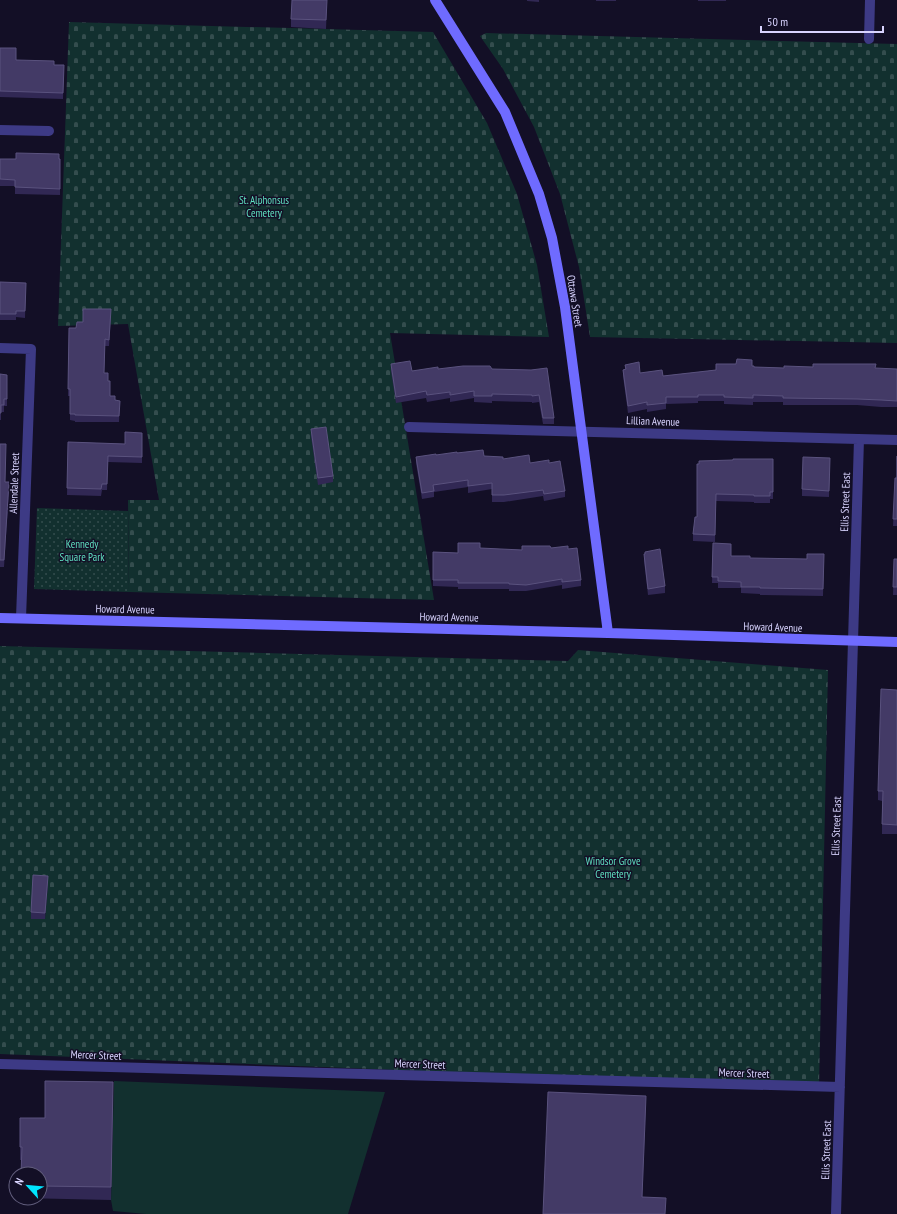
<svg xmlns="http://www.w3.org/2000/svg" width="897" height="1214" viewBox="0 0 897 1214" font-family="'PT Sans Narrow',sans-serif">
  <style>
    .green { fill: #12302f }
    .cemetery { fill: url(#cemetery-stones) }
    .park { fill: url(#park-dots) }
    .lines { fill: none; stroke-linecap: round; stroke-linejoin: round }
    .street { stroke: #3d3a85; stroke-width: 10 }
    .secondary { stroke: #6f6bff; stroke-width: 10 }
    .wall { fill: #312854 }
    .shaded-wall { fill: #1d163a }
    .building { fill: #433a66; stroke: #5a527e }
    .labels { text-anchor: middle; stroke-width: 3; stroke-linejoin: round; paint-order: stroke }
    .park-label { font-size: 11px; fill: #5fe0c0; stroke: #130f26 }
    .street-label { font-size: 11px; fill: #d9d4ff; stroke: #130f26 }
  </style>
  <defs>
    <pattern id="cemetery-stones" width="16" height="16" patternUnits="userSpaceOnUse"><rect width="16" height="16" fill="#12302f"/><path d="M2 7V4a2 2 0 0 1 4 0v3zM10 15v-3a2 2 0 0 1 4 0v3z" fill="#344d4e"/></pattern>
    <pattern id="park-dots" width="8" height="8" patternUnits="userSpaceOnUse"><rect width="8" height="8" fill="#12302f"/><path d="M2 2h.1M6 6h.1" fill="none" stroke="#344d4e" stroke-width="1.8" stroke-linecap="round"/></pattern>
  </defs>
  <rect width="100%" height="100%" fill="#130f26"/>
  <path class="green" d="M 114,1081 L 385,1092 L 348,1214 L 146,1214 L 113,1211 L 111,1200 Z"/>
  <path class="cemetery" d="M 69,22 L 433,32 L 487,123 L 517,194 L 537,265 L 549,337 L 390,333 L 434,600 L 129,592 L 128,500 L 159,500 L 128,324 L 58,326 Z
    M 486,33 L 897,44 L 897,343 L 590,337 L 579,267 L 560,194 L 534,127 L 503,69 L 480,36 Z
    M 0,646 L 568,661 L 578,650 L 828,670 L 819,1087 L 0,1054 Z"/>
  <path class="park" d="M 37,508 L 128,511 L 129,592 L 34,589 Z"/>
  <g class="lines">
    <path class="street" d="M 869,39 L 870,0
      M 0,130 L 49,131
      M 0,348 L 31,349 L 21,618
      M 409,427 L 897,440
      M 0,1064 L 840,1087
      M 836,1214 L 859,439"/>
    <path class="secondary" d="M 435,0 L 505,112 L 539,194 L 552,238 L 565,307 L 608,633
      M 0,618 L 608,633 L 897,642"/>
  </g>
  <path class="wall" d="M 527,0 L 539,0 L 539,2 L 527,1 Z
    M 596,0 L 616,0 L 616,1 L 596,1 Z
    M 698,0 L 726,0 L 726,1 L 698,1 Z
    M 327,6 L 326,29 L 291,27 L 291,19 Z
    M 0,48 L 16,60 L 54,65 L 64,65 L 63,99 L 0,97 Z
    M 0,159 L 60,159 L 60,195 L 15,194 L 15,186 L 0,186 Z
    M 0,282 L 26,283 L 25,318 L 16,317 L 16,320 L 0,320 Z
    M 111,316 L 109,346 L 105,346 L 104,373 L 108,381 L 110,396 L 115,400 L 120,401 L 119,422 L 75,422 L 75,421 L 70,420 L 70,396 L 68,396 L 69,328 L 76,328 L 83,322 Z
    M 391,364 L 412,371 L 438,369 L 492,369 L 531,370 L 554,418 L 554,424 L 543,424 L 539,402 L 532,403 L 532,402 L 492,401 L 492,403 L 474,402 L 474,398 L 450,402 L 450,398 L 427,402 L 426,398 L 396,403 L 391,371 Z
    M 625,365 L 640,373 L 663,376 L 752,366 L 754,367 L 784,368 L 897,369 L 897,407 L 881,407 L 857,405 L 783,405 L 783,402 L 753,402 L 753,405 L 724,404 L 724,401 L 698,401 L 698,403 L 666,404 L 666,409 L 647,412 L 647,409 L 628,413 L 623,376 L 623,370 L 625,369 Z
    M 0,374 L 7,375 L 7,406 L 4,406 L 4,412 L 1,412 L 1,420 L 0,420 Z
    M 311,429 L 333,476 L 333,482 L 318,485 L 311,436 Z
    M 142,433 L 142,463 L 108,462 L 107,490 L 102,490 L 101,496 L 67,495 L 68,442 L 125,444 Z
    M 0,444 L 5,482 L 9,489 L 4,567 L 0,567 Z
    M 457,453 L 484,456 L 530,463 L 549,463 L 565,491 L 565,497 L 544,501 L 543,496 L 504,502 L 492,502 L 492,489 L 468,493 L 468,487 L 434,492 L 434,497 L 422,499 L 416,463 L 416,457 Z
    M 897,456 L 897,526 L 893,526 L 895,478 L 897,478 Z
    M 830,458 L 829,497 L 802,496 L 802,489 Z
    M 773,459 L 773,499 L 770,499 L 770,503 L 754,503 L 754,502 L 716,501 L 715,542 L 693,541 L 693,534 L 733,460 Z
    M 713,543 L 731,556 L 750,558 L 807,559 L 824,554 L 823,596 L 760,595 L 760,594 L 741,593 L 741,588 L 718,588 L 718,583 L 712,583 Z
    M 480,548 L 522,550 L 551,548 L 568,549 L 581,580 L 581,586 L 562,589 L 562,585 L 526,591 L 509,591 L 509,589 L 458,589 L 458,587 L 433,586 L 433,552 L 458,553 Z
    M 644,554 L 665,586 L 665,593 L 648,595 L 644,561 Z
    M 894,559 L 897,559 L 897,595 L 893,595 Z
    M 897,690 L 897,834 L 882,834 L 882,801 L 878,800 L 878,791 Z
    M 48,883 L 45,919 L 31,919 L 31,912 Z
    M 113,1095 L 111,1200 L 21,1198 L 40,1198 L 40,1174 L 21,1160 L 20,1160 L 20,1118 L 45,1118 Z"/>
  <path class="shaded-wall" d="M 9,482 L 9,489 L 4,567 L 4,560 Z
    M 48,876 L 48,883 L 45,919 L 45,913 Z
    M 646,1096 L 646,1109 L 642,1209 L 642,1197 Z"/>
  <path class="building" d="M 292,0 L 327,0 L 326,20 L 291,19 Z
    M 0,48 L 16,48 L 16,60 L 54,61 L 54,65 L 64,65 L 63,93 L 0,91 Z
    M 16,153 L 59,154 L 59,159 L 60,159 L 60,189 L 15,187 L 15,180 L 0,179 L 0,159 L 16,159 Z
    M 0,282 L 26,283 L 25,311 L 16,311 L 16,314 L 0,314 Z
    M 83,309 L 111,309 L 109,340 L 105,339 L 104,373 L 108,373 L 108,381 L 110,381 L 110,396 L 115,396 L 115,400 L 120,401 L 119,416 L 75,415 L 75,414 L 70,414 L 70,389 L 68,389 L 69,328 L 76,328 L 77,322 L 83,322 Z
    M 737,359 L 752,360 L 752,366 L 754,366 L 754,367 L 784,368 L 784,366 L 813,367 L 813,364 L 876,364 L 875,368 L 897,369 L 897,401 L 881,400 L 857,399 L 783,398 L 783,396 L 753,395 L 753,398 L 724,397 L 724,395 L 698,395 L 698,397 L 666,397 L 666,403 L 647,405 L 647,402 L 628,406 L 623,370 L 626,369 L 625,365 L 639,362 L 640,373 L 662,370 L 663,376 L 716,370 L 716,364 L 736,364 Z
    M 410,361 L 412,371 L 438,367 L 438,369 L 463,366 L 490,366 L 492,369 L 531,370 L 547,368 L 554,418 L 543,418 L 539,395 L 532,396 L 532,395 L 492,394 L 492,396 L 474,396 L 474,391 L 450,395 L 450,392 L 427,395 L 426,391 L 396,397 L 391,364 Z
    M 0,374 L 7,375 L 7,399 L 4,399 L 4,405 L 1,405 L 1,413 L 0,413 Z
    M 326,427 L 333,476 L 318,478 L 311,429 Z
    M 125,432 L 142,433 L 142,457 L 108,456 L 107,484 L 102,484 L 101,489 L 67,488 L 68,442 L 125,444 Z
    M 0,444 L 6,444 L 5,482 L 9,482 L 4,560 L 0,560 Z
    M 483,450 L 484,456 L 503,457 L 503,459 L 529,455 L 530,463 L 549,460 L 549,463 L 560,461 L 565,491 L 544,494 L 543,490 L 504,495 L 492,495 L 492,483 L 468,486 L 468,480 L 433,485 L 434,491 L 422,493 L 416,457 L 436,454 L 436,455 L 457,452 L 457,453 Z
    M 897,456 L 897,519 L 893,519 L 895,478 L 897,478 Z
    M 803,457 L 830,458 L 829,491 L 802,489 Z
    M 733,459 L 773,459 L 773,492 L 770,492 L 770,496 L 754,496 L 754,495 L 716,494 L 715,535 L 693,534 L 695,517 L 697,517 L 697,464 L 699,464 L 699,461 L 733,460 Z
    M 458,543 L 480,543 L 480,548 L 522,550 L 522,546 L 550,546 L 551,548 L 568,546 L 568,549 L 577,548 L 581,580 L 562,582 L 562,579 L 526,585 L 509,584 L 509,583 L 458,583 L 458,580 L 433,580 L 433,552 L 458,553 Z
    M 713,543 L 731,544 L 731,556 L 750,556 L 750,558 L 807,559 L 807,554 L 824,554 L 823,589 L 760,588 L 760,587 L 741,587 L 741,582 L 718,581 L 718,577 L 712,577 Z
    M 660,549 L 665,586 L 648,589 L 644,554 L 645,554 L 645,552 Z
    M 894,559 L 897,559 L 897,587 L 893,587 Z
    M 881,689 L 897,690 L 897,825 L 882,824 L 883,791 L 878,791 Z
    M 33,875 L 48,876 L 45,913 L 31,912 Z
    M 45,1081 L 113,1082 L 111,1187 L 40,1186 L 40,1174 L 21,1174 L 22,1147 L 20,1147 L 20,1118 L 45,1118 Z
    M 548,1092 L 646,1096 L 642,1197 L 666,1198 L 665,1214 L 543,1214 Z"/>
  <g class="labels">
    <g class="park-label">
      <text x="264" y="204">St. Alphonsus<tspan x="264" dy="13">Cemetery</tspan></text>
      <text x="82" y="548">Kennedy<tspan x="82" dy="13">Square Park</tspan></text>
      <text x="613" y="865">Windsor Grove<tspan x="613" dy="13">Cemetery</tspan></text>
    </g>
    <g class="street-label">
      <text transform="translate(575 301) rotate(81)" y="4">Ottawa Street</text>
      <text transform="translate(653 421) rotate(2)" y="4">Lillian Avenue</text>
      <text transform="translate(14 483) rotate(-88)" y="4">Allendale Street</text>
      <text transform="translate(845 502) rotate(-88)" y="4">Ellis Street East</text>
      <text transform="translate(125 609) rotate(1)" y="4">Howard Avenue</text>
      <text transform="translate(449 617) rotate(1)" y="4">Howard Avenue</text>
      <text transform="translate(773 627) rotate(2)" y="4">Howard Avenue</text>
      <text transform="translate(836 826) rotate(-88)" y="4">Ellis Street East</text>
      <text transform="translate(96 1055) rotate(2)" y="4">Mercer Street</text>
      <text transform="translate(420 1064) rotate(2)" y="4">Mercer Street</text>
      <text transform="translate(744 1073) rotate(2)" y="4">Mercer Street</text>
      <text transform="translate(826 1150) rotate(-88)" y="4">Ellis Street East</text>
    </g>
  </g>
  <g transform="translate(28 1186) rotate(297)"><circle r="19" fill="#130f26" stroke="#625e7d"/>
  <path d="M0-3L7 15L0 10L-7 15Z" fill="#00e5ff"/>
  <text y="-6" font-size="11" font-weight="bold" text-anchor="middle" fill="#d9d4ff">N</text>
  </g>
  <path d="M761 26v6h122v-6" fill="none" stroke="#d9d4ff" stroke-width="2"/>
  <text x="767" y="26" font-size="12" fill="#d9d4ff" stroke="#130f26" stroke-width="3" paint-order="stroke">50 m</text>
</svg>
